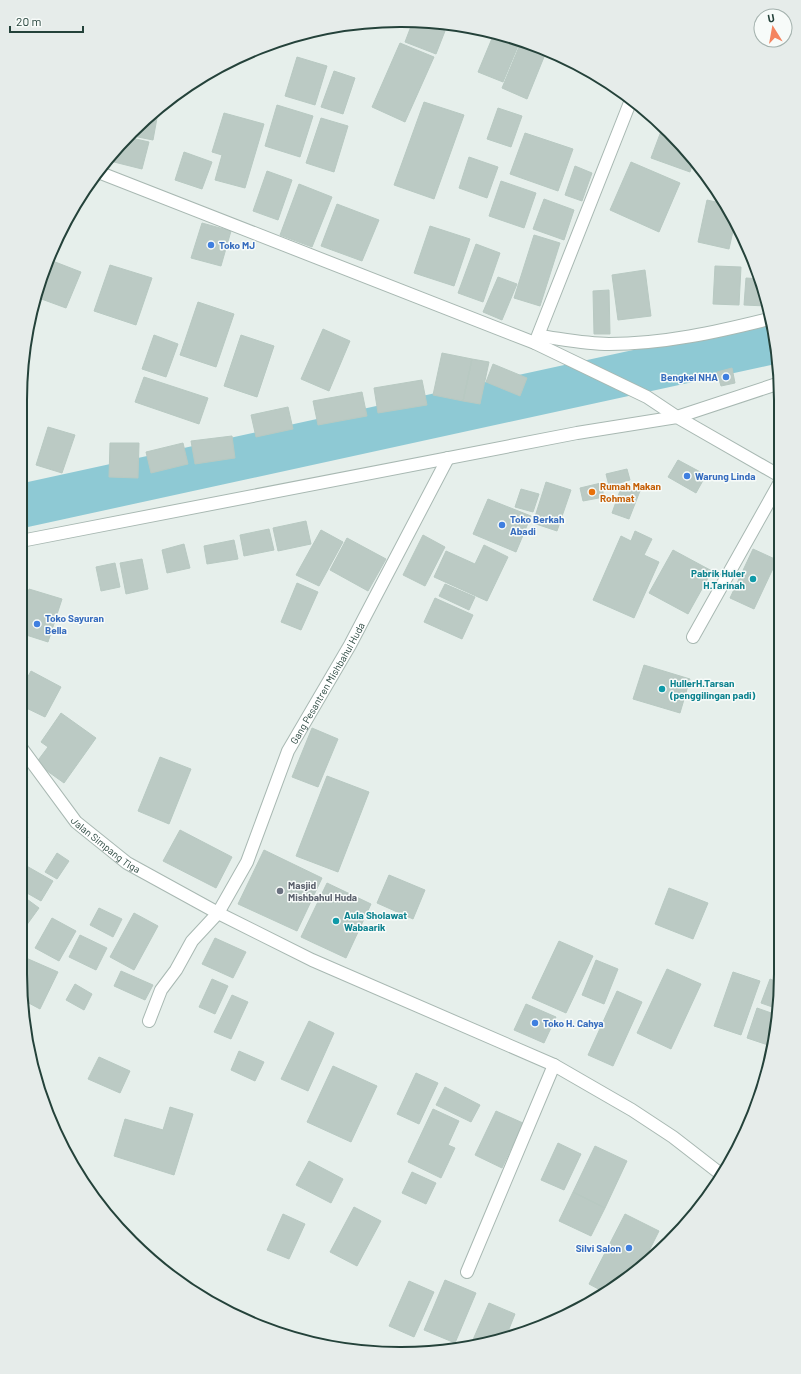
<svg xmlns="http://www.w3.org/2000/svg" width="801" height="1374" viewBox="0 0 801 1374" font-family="Barlow,sans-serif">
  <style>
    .water { fill: url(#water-rules) }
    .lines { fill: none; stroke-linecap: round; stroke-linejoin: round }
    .river { stroke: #8ec9d4; stroke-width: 44 }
    .building { fill: #bbcac4; stroke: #b8c9c2 }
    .minor-casing { stroke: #a8b8b2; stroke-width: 14 }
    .minor { stroke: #fff; stroke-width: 12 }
    .shop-dot { fill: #3f7fe0; stroke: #f7fbf9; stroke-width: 1.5 }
    .food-dot { fill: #e8710a; stroke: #f7fbf9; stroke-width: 1.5 }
    .culture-dot { fill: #0f9aa8; stroke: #f7fbf9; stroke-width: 1.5 }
    .worship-dot { fill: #6b7280; stroke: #f7fbf9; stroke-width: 1.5 }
    .labels { text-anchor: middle; stroke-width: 3; stroke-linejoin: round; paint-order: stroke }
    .shop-label { font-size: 10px; font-weight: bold; fill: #366cbe; stroke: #f7fbf9; text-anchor: start }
    .food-label { font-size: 10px; font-weight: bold; fill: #c56008; stroke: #f7fbf9; text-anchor: start }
    .culture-label { font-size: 10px; font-weight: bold; fill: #0d838f; stroke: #f7fbf9; text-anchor: start }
    .street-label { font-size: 10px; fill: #24423a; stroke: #f7fbf9 }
    .worship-label { font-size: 10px; font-weight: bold; fill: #5b616d; stroke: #f7fbf9; text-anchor: start }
    .rim { fill: none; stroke: #24423a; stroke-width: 2 }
  </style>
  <defs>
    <pattern id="water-rules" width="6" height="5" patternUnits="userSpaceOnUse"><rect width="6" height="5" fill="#8ec9d4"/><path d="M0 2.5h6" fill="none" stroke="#74a5ad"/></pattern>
  </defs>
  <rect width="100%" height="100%" fill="#e6efeb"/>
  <path class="water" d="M 162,1265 L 229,1308 L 189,1290 Z"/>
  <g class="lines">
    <path class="river" d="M 21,506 L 773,342"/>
  </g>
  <path class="building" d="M 413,21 L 421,22 L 445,31 L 436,54 L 405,42 Z
    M 493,36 L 518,46 L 503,82 L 478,72 Z
    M 521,42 L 546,52 L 527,99 L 502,88 Z
    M 400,43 L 434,57 L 405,122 L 372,107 Z
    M 297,57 L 327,66 L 315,105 L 285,96 Z
    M 334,71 L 355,78 L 343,114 L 321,107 Z
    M 424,102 L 464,115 L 434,199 L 394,185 Z
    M 277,105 L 313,116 L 300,157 L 265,146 Z
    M 498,108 L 522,116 L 511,147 L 487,139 Z
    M 224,113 L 264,124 L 245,188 L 215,180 L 222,155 L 212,152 Z
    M 150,116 L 157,118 L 153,140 L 128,135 Z
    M 321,118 L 348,126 L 334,172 L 306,163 Z
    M 663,126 L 670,132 L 693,162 L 690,172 L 651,158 Z
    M 525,133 L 573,149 L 558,191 L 510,174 Z
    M 127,137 L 149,142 L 142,169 L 114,162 L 117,149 Z
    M 184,152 L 212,162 L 202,189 L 175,180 Z
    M 469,157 L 498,167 L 487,198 L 459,188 Z
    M 631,162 L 680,183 L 659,232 L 610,210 Z
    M 575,166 L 592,173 L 582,201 L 565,195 Z
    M 267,171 L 292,180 L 278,220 L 253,211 Z
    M 501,181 L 536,193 L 524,228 L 489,216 Z
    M 299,184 L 332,197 L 312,247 L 280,235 Z
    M 544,199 L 574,210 L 564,240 L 533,229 Z
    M 707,200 L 725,204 L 735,222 L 729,249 L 698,242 Z
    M 337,204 L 379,220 L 362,261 L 321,246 Z
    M 202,223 L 231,231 L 221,266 L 191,258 Z
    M 430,226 L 470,239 L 454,286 L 414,273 Z
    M 534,235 L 560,243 L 540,306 L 514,298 Z
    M 476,244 L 500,253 L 483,302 L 458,293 Z
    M 50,260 L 81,272 L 66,308 L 36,297 Z
    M 110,265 L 152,278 L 136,325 L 94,311 Z
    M 715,266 L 741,267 L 739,305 L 713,304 Z
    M 645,270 L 651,316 L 618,320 L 612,275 Z
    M 498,277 L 517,284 L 502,320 L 483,312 Z
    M 746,278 L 761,279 L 766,306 L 744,305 Z
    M 609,290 L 610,334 L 594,334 L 593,291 Z
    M 198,302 L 234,314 L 216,367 L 180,355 Z
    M 323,329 L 350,341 L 329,391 L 301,379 Z
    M 154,335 L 178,344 L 166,377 L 142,369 Z
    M 241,335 L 274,346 L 257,397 L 224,386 Z
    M 442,353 L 472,359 L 463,401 L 433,395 Z
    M 472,359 L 489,362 L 480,404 L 463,401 Z
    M 493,364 L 527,378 L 520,396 L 486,382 Z
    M 732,368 L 735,383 L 721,386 L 717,372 Z
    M 144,377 L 208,398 L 199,424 L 135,402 Z
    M 422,380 L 427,405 L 378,413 L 374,388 Z
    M 362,392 L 367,416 L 318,425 L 313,401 Z
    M 288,407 L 293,429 L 256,437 L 251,415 Z
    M 48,427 L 75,435 L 62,473 L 36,465 Z
    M 232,436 L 235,458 L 195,464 L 191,441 Z
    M 110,443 L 139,443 L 138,478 L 109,477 Z
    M 183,443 L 188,464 L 151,473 L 146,452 Z
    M 678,460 L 706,475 L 696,493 L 668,477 Z
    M 627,469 L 630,480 L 609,486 L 606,474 Z
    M 546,482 L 571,490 L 557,531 L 533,523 Z
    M 601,483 L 604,497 L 583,501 L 580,488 Z
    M 622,485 L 640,491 L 629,519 L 612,513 Z
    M 521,489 L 539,494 L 533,512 L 515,507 Z
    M 488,499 L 531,516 L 516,552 L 473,534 Z
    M 306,521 L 311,544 L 278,551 L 273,528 Z
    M 269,529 L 274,550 L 244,556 L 240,535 Z
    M 321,530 L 343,542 L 319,586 L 296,575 Z
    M 635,531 L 652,539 L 644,555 L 659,562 L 634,618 L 593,600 L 621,536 L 631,541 Z
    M 423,535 L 445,547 L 425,586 L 403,575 Z
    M 347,538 L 386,559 L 368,591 L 330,570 Z
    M 234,540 L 238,559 L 207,564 L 204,546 Z
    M 184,544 L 190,568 L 167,573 L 162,550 Z
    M 484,545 L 508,557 L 487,601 L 434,577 L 446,551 L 475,564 Z
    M 753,549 L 777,560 L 754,609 L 730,598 Z
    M 673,550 L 712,571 L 688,614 L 649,593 Z
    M 142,559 L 148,589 L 126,594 L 120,563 Z
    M 115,563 L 120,587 L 101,591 L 96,567 Z
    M 297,583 L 318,592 L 301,630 L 281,622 Z
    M 445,584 L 475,597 L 469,610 L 439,596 Z
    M 29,589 L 62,599 L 48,642 L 20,633 L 20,615 Z
    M 435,598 L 473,615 L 462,639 L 424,622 Z
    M 20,641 L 27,644 L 20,658 Z
    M 644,665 L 690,679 L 680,713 L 633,699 Z
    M 31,671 L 61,687 L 45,717 L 20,705 L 20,691 Z
    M 61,713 L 96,738 L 64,783 L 36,763 L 48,747 L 41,742 Z
    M 312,728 L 338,739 L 318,787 L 292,777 Z
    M 160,757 L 191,769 L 169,824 L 138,811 Z
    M 327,776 L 369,792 L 338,872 L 296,856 Z
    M 180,830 L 232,857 L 216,888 L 163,861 Z
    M 20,833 L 28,837 L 20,850 Z
    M 264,850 L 322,878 L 297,931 L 238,904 Z
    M 57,853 L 69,861 L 57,879 L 45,872 Z
    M 23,864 L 53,881 L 41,901 L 20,889 L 20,869 Z
    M 389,875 L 425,890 L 413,919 L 377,903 Z
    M 327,883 L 371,904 L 346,958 L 301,937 Z
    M 669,888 L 708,903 L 693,939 L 655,924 Z
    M 20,894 L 39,908 L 26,926 L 20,922 Z
    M 99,908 L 122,919 L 113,937 L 90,925 Z
    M 134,913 L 158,926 L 134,970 L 110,957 Z
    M 52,918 L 76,931 L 59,961 L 35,948 Z
    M 80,935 L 107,948 L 96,970 L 69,957 Z
    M 215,938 L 246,952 L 233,978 L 202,964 Z
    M 559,941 L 593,956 L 566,1013 L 532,998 Z
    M 26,958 L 58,972 L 40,1009 L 25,1001 L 20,971 Z
    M 596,960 L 618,969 L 604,1004 L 582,995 Z
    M 667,969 L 701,984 L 671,1049 L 637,1033 Z
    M 121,971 L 153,985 L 145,1000 L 114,986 Z
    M 733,972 L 760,981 L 741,1035 L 714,1026 Z
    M 212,979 L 228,986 L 215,1014 L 199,1007 Z
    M 770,979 L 780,983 L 778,1009 L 761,1003 Z
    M 75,984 L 92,994 L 84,1010 L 66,1000 Z
    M 617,991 L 642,1002 L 613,1066 L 588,1055 Z
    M 232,995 L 248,1002 L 231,1039 L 214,1032 Z
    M 526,1004 L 556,1017 L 544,1043 L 514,1030 Z
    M 757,1008 L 777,1015 L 771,1046 L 747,1038 Z
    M 309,1021 L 334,1033 L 308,1091 L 281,1079 Z
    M 239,1051 L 264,1062 L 255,1081 L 231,1070 Z
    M 99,1057 L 130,1071 L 120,1093 L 88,1079 Z
    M 333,1066 L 377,1086 L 351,1142 L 307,1122 Z
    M 416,1073 L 438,1083 L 419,1124 L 397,1114 Z
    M 445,1087 L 480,1105 L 471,1122 L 436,1105 Z
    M 170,1107 L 193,1114 L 174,1175 L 114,1156 L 125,1119 L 163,1130 Z
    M 433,1109 L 459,1121 L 448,1145 L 455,1148 L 441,1178 L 408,1162 Z
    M 496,1111 L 523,1123 L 502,1168 L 475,1155 Z
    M 558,1143 L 581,1154 L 564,1190 L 541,1180 Z
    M 595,1146 L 627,1161 L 605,1208 L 573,1192 Z
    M 309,1161 L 343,1179 L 331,1203 L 296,1185 Z
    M 412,1172 L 436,1183 L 426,1204 L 402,1193 Z
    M 573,1192 L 605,1208 L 591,1236 L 559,1221 Z
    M 354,1207 L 381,1221 L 357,1266 L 330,1252 Z
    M 283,1214 L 305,1224 L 289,1259 L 267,1250 Z
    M 625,1214 L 659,1231 L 642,1265 L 632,1275 L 604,1292 L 589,1284 Z
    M 445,1280 L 476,1293 L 455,1343 L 424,1330 Z
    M 409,1281 L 434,1292 L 414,1337 L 389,1326 Z
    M 489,1303 L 515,1314 L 507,1334 L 472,1342 Z"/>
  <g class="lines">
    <defs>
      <g id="minor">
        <path d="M 98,172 L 535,343 L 647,397 L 677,417 L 780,383"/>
        <path d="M 539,336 C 562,339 586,344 609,344 C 663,344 717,332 769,319"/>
        <path d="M 535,343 L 631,100"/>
        <path d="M 21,541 L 577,433 L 677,417 L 780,476"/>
        <path d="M 693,637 L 780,482"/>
        <path id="s1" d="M 20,746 L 76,822 L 127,863 L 218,913 L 312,960 L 554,1065 L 632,1110 L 673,1137 L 722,1175"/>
        <path id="s2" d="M 149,1021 L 161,990 L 176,970 L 192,941 L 218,913 L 247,862 L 288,751 L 350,645 L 448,458"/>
        <path d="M 467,1272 L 554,1065"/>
      </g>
    </defs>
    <use href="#minor" class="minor-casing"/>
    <use href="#minor" class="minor"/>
  </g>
  <g class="shop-dot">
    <circle cx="211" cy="245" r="4"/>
    <circle cx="726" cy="377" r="4"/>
    <circle cx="687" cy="476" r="4"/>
    <circle cx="502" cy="525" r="4"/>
    <circle cx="37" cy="624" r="4"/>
    <circle cx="535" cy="1023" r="4"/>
    <circle cx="629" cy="1248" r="4"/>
  </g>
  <circle class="food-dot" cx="592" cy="492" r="4"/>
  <g class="culture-dot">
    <circle cx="753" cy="579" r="4"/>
    <circle cx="662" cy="689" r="4"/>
    <circle cx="336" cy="921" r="4"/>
  </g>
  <circle class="worship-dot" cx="280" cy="891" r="4"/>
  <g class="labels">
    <g class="shop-label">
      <text x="219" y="249">Toko MJ</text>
      <text x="718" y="381" text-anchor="end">Bengkel NHA</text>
      <text x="695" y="480">Warung Linda</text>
      <text x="510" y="523">Toko Berkah<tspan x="510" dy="12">Abadi</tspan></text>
      <text x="45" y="622">Toko Sayuran<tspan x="45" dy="12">Bella</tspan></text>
      <text x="543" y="1027">Toko H. Cahya</text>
      <text x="621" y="1252" text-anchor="end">Silvi Salon</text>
    </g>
    <g class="food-label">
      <text x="600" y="490">Rumah Makan<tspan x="600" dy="12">Rohmat</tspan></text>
    </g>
    <g class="culture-label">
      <text x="745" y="577" text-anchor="end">Pabrik Huler<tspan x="745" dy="12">H.Tarinah</tspan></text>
      <text x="670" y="687">HullerH.Tarsan<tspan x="670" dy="12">(penggilingan padi)</tspan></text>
      <text x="344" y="919">Aula Sholawat<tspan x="344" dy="12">Wabaarik</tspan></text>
    </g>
    <g class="street-label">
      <text dy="4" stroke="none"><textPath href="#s2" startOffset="385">Gang Pesantren Mishbahul Huda</textPath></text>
      <text dy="4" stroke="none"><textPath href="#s1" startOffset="132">Jalan Simpang Tiga</textPath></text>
    </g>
    <g class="worship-label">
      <text x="288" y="889">Masjid<tspan x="288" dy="12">Mishbahul Huda</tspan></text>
    </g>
  </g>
  <path d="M0 0H801V1374H0ZM400 27H401A373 373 0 0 1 774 400V974A373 373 0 0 1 401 1347H400A373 373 0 0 1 27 974V400A373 373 0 0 1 400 27Z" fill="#e6ecea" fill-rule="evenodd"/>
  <path class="rim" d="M400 27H401A373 373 0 0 1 774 400V974A373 373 0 0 1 401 1347H400A373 373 0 0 1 27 974V400A373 373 0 0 1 400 27Z"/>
  <g transform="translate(773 28) rotate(349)"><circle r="19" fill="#f7fbf9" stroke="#a3b1ad"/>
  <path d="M0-3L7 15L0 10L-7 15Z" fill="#f4845f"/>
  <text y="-6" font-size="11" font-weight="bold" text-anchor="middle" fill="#24423a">U</text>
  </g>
  <path d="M10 26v6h73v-6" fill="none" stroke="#24423a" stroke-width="2"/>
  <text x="16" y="26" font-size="12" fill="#24423a" stroke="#f7fbf9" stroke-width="3" paint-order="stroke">20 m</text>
</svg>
